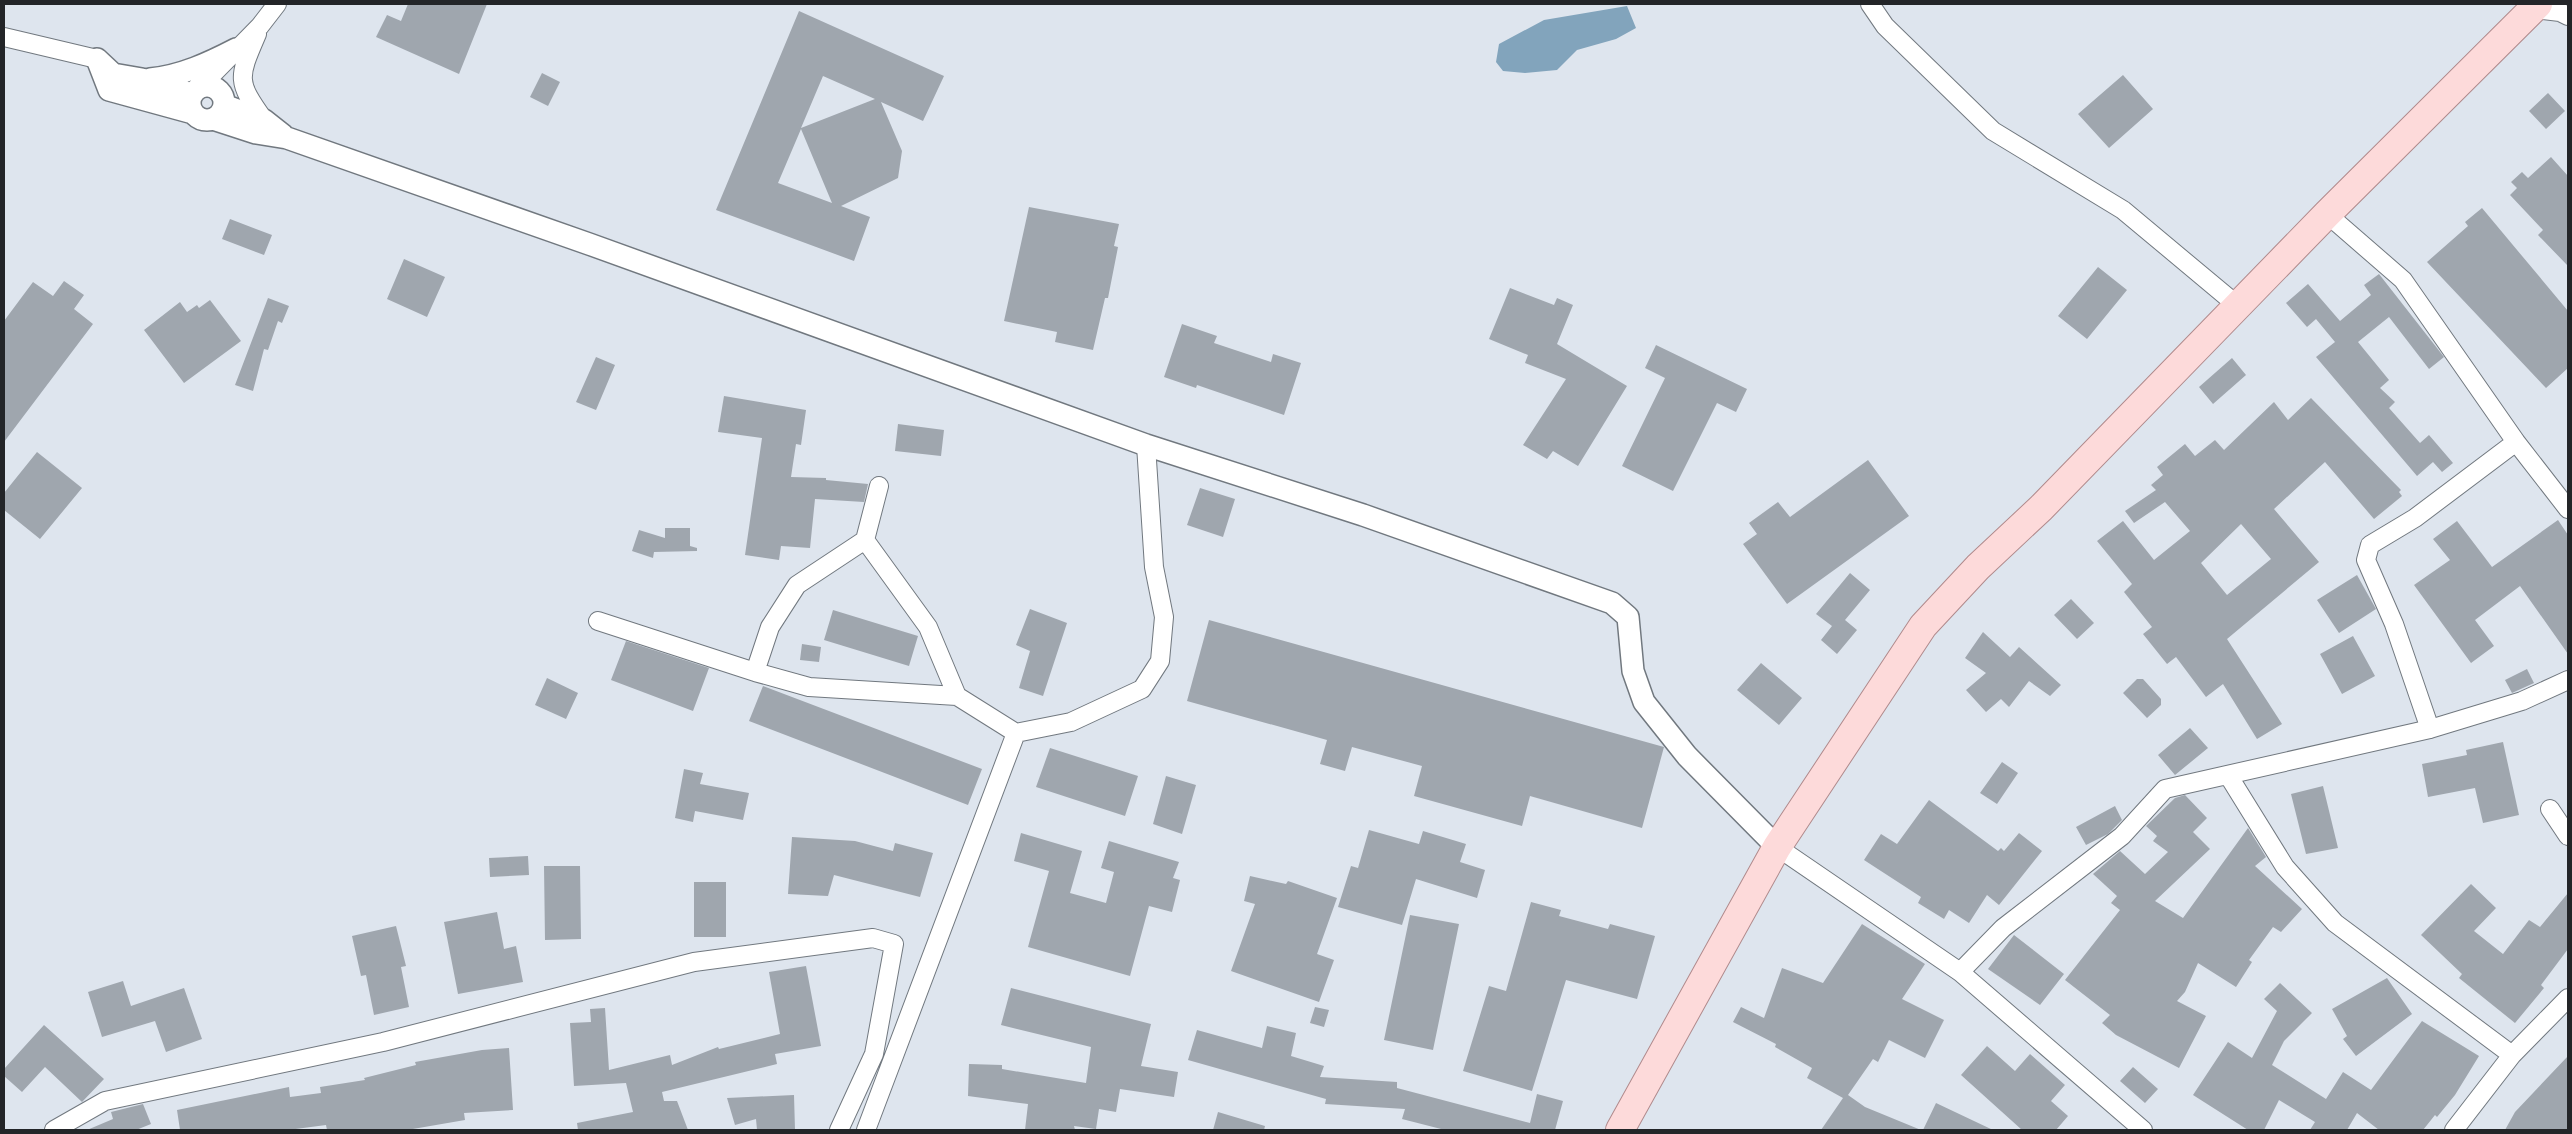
<svg xmlns="http://www.w3.org/2000/svg" width="2572" height="1134" viewBox="0 0 2572 1134" font-family="'Asap Condensed',sans-serif">
  <style>
    .water { fill: #82a4bc }
    .building { fill: #9fa6ae; fill-rule: evenodd }
    .lines { fill: none; stroke-linecap: round; stroke-linejoin: round }
    .minor-casing { stroke: #71787f; stroke-width: 20 }
    .tertiary-casing { stroke: #71787f; stroke-width: 24 }
    .primary-casing { stroke: #b08a8c; stroke-width: 30 }
    .minor { stroke: #fff; stroke-width: 18 }
    .tertiary { stroke: #fff; stroke-width: 21 }
    .primary { stroke: #fddada; stroke-width: 28 }
  </style>
  <rect width="100%" height="100%" fill="#dee5ee"/>
  <path class="water" d="M 1627,6 L 1636,28 L 1616,39 L 1577,50 L 1557,70 L 1525,73 L 1503,71 L 1496,62 L 1499,44 L 1544,20 Z"/>
  <path class="building" d="M 408,4 L 487,4 L 459,74 L 376,37 L 387,15 L 401,21 Z
    M 799,11 L 944,76 L 923,121 L 881,102 L 902,151 L 898,178 L 841,206 L 870,217 L 854,261 L 716,210 ZM 823,76 L 875,99 L 801,128 ZM 801,129 L 832,203 L 778,183 Z
    M 542,73 L 560,82 L 548,106 L 530,97 Z
    M 2123,75 L 2153,109 L 2109,148 L 2078,114 Z
    M 2548,93 L 2565,111 L 2546,129 L 2529,111 Z
    M 2551,157 L 2568,176 L 2568,266 L 2538,235 L 2543,230 L 2510,195 L 2517,188 L 2511,182 L 2522,172 L 2528,178 Z
    M 1029,207 L 1119,224 L 1114,246 L 1118,247 L 1108,298 L 1105,298 L 1093,350 L 1055,342 L 1057,332 L 1004,321 Z
    M 2482,208 L 2568,311 L 2568,368 L 2546,388 L 2427,262 L 2468,226 L 2465,222 Z
    M 230,219 L 272,235 L 264,255 L 222,239 Z
    M 404,259 L 445,277 L 427,317 L 387,299 Z
    M 2098,267 L 2127,290 L 2087,339 L 2058,316 Z
    M 2379,274 L 2444,357 L 2429,369 L 2389,317 L 2358,342 L 2389,380 L 2380,388 L 2395,402 L 2389,408 L 2420,443 L 2429,435 L 2453,463 L 2442,472 L 2433,462 L 2417,476 L 2316,357 L 2335,342 L 2316,319 L 2307,327 L 2286,303 L 2308,284 L 2340,321 L 2371,295 L 2364,285 Z
    M 64,281 L 84,295 L 74,309 L 93,324 L 4,442 L 4,321 L 33,282 L 53,296 Z
    M 1510,288 L 1554,305 L 1557,298 L 1573,305 L 1557,344 L 1627,386 L 1578,466 L 1553,451 L 1547,459 L 1523,445 L 1566,379 L 1525,363 L 1528,355 L 1489,339 Z
    M 268,298 L 289,306 L 282,323 L 278,321 L 268,350 L 264,349 L 253,391 L 235,385 Z
    M 210,300 L 241,341 L 184,383 L 144,330 L 180,302 L 187,312 L 197,305 L 199,308 Z
    M 1182,324 L 1217,336 L 1214,343 L 1271,362 L 1273,354 L 1301,363 L 1284,415 L 1197,385 L 1196,388 L 1164,377 Z
    M 1656,345 L 1747,389 L 1736,412 L 1717,403 L 1673,491 L 1622,466 L 1665,378 L 1645,368 Z
    M 596,357 L 615,365 L 596,410 L 576,402 Z
    M 2232,358 L 2246,375 L 2213,404 L 2199,387 Z
    M 724,396 L 806,410 L 801,445 L 796,444 L 791,477 L 826,478 L 826,480 L 868,484 L 864,502 L 815,499 L 810,548 L 781,546 L 779,560 L 745,555 L 762,438 L 718,432 Z
    M 2311,398 L 2401,490 L 2399,492 L 2402,496 L 2374,519 L 2325,462 L 2274,509 L 2319,562 L 2227,639 L 2282,724 L 2257,739 L 2223,684 L 2206,697 L 2176,657 L 2167,664 L 2143,634 L 2152,627 L 2124,592 L 2132,584 L 2097,541 L 2123,521 L 2154,560 L 2190,531 L 2165,502 L 2134,523 L 2125,511 L 2156,490 L 2151,485 L 2163,475 L 2157,467 L 2185,444 L 2195,456 L 2215,440 L 2224,450 L 2274,402 L 2288,420 ZM 2241,524 L 2271,559 L 2227,595 L 2201,563 Z
    M 898,424 L 944,430 L 941,456 L 895,451 Z
    M 37,452 L 82,488 L 40,539 L 4,510 L 4,493 Z
    M 1868,460 L 1909,516 L 1787,604 L 1743,544 L 1757,534 L 1749,523 L 1778,502 L 1790,517 Z
    M 1200,488 L 1235,499 L 1223,537 L 1187,525 Z
    M 2558,520 L 2568,535 L 2568,654 L 2520,586 L 2475,620 L 2494,646 L 2471,663 L 2414,585 L 2450,560 L 2433,539 L 2457,521 L 2492,567 Z
    M 665,528 L 690,528 L 690,546 L 697,548 L 697,551 L 654,552 L 653,558 L 632,551 L 639,530 L 665,538 Z
    M 1850,573 L 1870,590 L 1845,620 L 1857,630 L 1837,654 L 1821,640 L 1832,626 L 1816,614 Z
    M 2357,575 L 2376,609 L 2339,633 L 2317,600 Z
    M 2071,599 L 2094,623 L 2077,639 L 2054,615 Z
    M 1030,609 L 1067,623 L 1043,696 L 1019,688 L 1030,651 L 1016,645 Z
    M 833,610 L 918,636 L 909,666 L 824,640 Z
    M 1209,620 L 1664,747 L 1642,828 L 1530,796 L 1522,826 L 1414,796 L 1422,766 L 1352,747 L 1345,771 L 1320,764 L 1327,740 L 1187,701 Z
    M 1983,632 L 2010,657 L 2019,647 L 2061,685 L 2050,696 L 2029,681 L 2009,707 L 2001,699 L 1986,712 L 1966,690 L 1986,673 L 1965,658 Z
    M 2353,636 L 2375,676 L 2342,694 L 2320,654 Z
    M 626,641 L 709,668 L 693,711 L 611,680 Z
    M 802,644 L 821,647 L 819,662 L 800,660 Z
    M 1761,663 L 1802,698 L 1779,725 L 1737,690 Z
    M 2527,669 L 2534,683 L 2512,693 L 2505,680 Z
    M 547,678 L 578,693 L 566,719 L 535,705 Z
    M 2137,679 L 2143,679 L 2161,699 L 2161,705 L 2147,718 L 2123,693 Z
    M 763,686 L 982,769 L 968,805 L 749,721 Z
    M 2190,728 L 2208,748 L 2175,775 L 2158,755 Z
    M 2503,742 L 2519,815 L 2483,823 L 2475,788 L 2428,797 L 2422,764 L 2467,755 L 2466,750 Z
    M 1050,748 L 1138,776 L 1125,816 L 1036,787 Z
    M 2002,762 L 2018,773 L 1997,804 L 1980,793 Z
    M 684,769 L 703,773 L 700,784 L 749,793 L 743,820 L 695,811 L 693,822 L 675,818 Z
    M 1166,776 L 1196,785 L 1182,834 L 1153,824 Z
    M 2323,786 L 2338,848 L 2306,854 L 2291,794 Z
    M 2185,795 L 2207,818 L 2193,832 L 2210,849 L 2155,901 L 2183,918 L 2248,828 L 2266,857 L 2255,866 L 2302,909 L 2281,932 L 2273,927 L 2249,960 L 2252,962 L 2236,987 L 2198,963 L 2185,992 L 2177,1001 L 2206,1016 L 2179,1068 L 2116,1035 L 2102,1023 L 2110,1015 L 2065,980 L 2120,910 L 2111,903 L 2117,896 L 2093,874 L 2120,851 L 2145,874 L 2168,852 L 2153,841 L 2157,836 L 2146,826 L 2175,798 Z
    M 1929,800 L 1998,851 L 2001,848 L 2004,851 L 2019,833 L 2042,851 L 1999,905 L 1987,895 L 1969,923 L 1949,910 L 1944,919 L 1918,903 L 1921,897 L 1864,860 L 1881,834 L 1897,844 Z
    M 2115,806 L 2122,820 L 2108,834 L 2086,845 L 2076,827 Z
    M 1369,830 L 1419,844 L 1423,831 L 1466,844 L 1460,862 L 1485,870 L 1477,898 L 1416,879 L 1402,925 L 1338,907 L 1351,866 L 1358,868 Z
    M 1021,833 L 1082,851 L 1070,893 L 1106,903 L 1114,872 L 1101,868 L 1109,841 L 1179,862 L 1173,878 L 1180,880 L 1172,912 L 1149,906 L 1130,976 L 1028,947 L 1049,871 L 1014,861 Z
    M 792,837 L 855,841 L 893,851 L 895,843 L 933,853 L 920,897 L 834,875 L 828,896 L 788,894 Z
    M 528,856 L 529,875 L 490,877 L 489,858 Z
    M 544,866 L 580,866 L 581,939 L 545,940 Z
    M 1250,876 L 1286,884 L 1288,881 L 1337,898 L 1317,954 L 1334,960 L 1319,1002 L 1231,971 L 1255,904 L 1244,901 Z
    M 694,882 L 726,882 L 726,937 L 694,937 Z
    M 2471,884 L 2496,908 L 2474,931 L 2503,954 L 2529,920 L 2540,927 L 2568,893 L 2568,949 L 2541,985 L 2544,988 L 2515,1023 L 2459,978 L 2462,974 L 2421,935 Z
    M 1531,902 L 1561,910 L 1559,916 L 1608,929 L 1610,924 L 1655,936 L 1637,999 L 1566,980 L 1532,1091 L 1463,1071 L 1489,986 L 1506,991 Z
    M 497,912 L 504,949 L 516,946 L 523,982 L 458,994 L 444,922 Z
    M 1410,915 L 1459,924 L 1433,1050 L 1384,1040 Z
    M 1862,924 L 1925,964 L 1902,999 L 1944,1020 L 1925,1058 L 1889,1040 L 1878,1062 L 1873,1059 L 1848,1095 L 1865,1107 L 1921,1130 L 1821,1130 L 1843,1098 L 1807,1078 L 1812,1068 L 1775,1047 L 1776,1044 L 1733,1022 L 1741,1007 L 1764,1018 L 1782,968 L 1823,983 Z
    M 396,926 L 406,966 L 401,967 L 409,1007 L 374,1015 L 366,975 L 361,976 L 352,936 Z
    M 2014,935 L 2064,974 L 2040,1005 L 1988,969 Z
    M 806,966 L 821,1046 L 775,1054 L 777,1064 L 662,1092 L 664,1101 L 677,1101 L 688,1130 L 578,1130 L 577,1123 L 633,1112 L 626,1083 L 574,1086 L 570,1023 L 591,1022 L 590,1009 L 605,1008 L 609,1070 L 670,1055 L 672,1065 L 718,1047 L 719,1049 L 780,1034 L 769,972 Z
    M 2387,978 L 2412,1014 L 2356,1056 L 2343,1039 L 2347,1036 L 2332,1009 Z
    M 123,981 L 131,1006 L 184,988 L 202,1039 L 166,1052 L 155,1021 L 102,1037 L 88,992 Z
    M 2280,983 L 2312,1013 L 2284,1041 L 2272,1065 L 2326,1099 L 2343,1072 L 2371,1090 L 2422,1021 L 2479,1056 L 2455,1095 L 2437,1117 L 2435,1115 L 2423,1130 L 2379,1130 L 2357,1113 L 2347,1130 L 2310,1130 L 2315,1122 L 2279,1100 L 2264,1130 L 2248,1130 L 2193,1095 L 2228,1042 L 2252,1058 L 2277,1011 L 2264,999 Z
    M 1011,988 L 1151,1024 L 1141,1066 L 1178,1072 L 1174,1097 L 1120,1089 L 1116,1112 L 1099,1109 L 1096,1129 L 1074,1126 L 1075,1130 L 1025,1130 L 1028,1104 L 968,1096 L 969,1064 L 1002,1065 L 1002,1069 L 1086,1083 L 1091,1047 L 1001,1025 Z
    M 1315,1007 L 1329,1010 L 1324,1027 L 1310,1023 Z
    M 44,1025 L 104,1079 L 82,1102 L 45,1067 L 22,1092 L 4,1076 L 4,1069 Z
    M 1267,1026 L 1296,1033 L 1291,1056 L 1324,1066 L 1320,1077 L 1397,1082 L 1397,1088 L 1530,1123 L 1537,1094 L 1563,1101 L 1555,1130 L 1445,1130 L 1402,1119 L 1405,1109 L 1325,1104 L 1326,1099 L 1188,1060 L 1197,1030 L 1262,1048 Z
    M 1987,1046 L 2015,1071 L 2030,1054 L 2065,1085 L 2051,1101 L 2068,1116 L 2056,1130 L 2022,1130 L 1961,1075 Z
    M 509,1048 L 513,1110 L 464,1113 L 465,1120 L 407,1130 L 327,1130 L 326,1125 L 288,1130 L 180,1130 L 177,1110 L 289,1087 L 290,1097 L 321,1093 L 320,1087 L 365,1080 L 364,1078 L 416,1065 L 415,1062 L 482,1050 Z
    M 2568,1056 L 2568,1130 L 2505,1130 L 2515,1112 Z
    M 2133,1067 L 2158,1089 L 2145,1103 L 2120,1081 Z
    M 794,1095 L 795,1130 L 757,1130 L 756,1119 L 735,1125 L 727,1098 Z
    M 1936,1103 L 1993,1130 L 1923,1130 Z
    M 143,1104 L 151,1124 L 136,1130 L 87,1130 L 113,1119 L 111,1112 Z
    M 1218,1112 L 1265,1126 L 1264,1130 L 1213,1130 Z"/>
  <g class="lines">
    <defs>
      <path id="minor" d="M 1870,4 L 1885,26 L 1993,131 L 2123,210 L 2238,306
        M 2533,9 L 2560,12 L 2568,16
        M 257,34 C 238,78 236,81 264,120
        M 4,37 L 97,59
        M 200,87 L 260,26 L 277,4
        M 2327,214 L 2403,280 L 2516,442 L 2568,509
        M 865,540 L 928,627 L 957,696
        M 598,621 L 755,672 L 809,687 L 957,696 L 1016,733 L 1071,722 L 1142,689 L 1160,661 L 1164,617 L 1154,567 L 1146,445
        M 755,672 L 770,627 L 797,585 L 865,540 L 879,486
        M 2430,729 L 2394,624 L 2366,560 L 2370,545 L 2415,518 L 2516,442
        M 2228,775 L 2285,867 L 2335,923 L 2512,1055
        M 2550,809 L 2568,836
        M 1777,847 L 1960,972 L 2143,1130
        M 1960,972 L 2003,928 L 2122,836 L 2165,789 L 2430,729 L 2522,701 L 2568,680
        M 54,1130 L 105,1101 L 383,1042 L 694,962 L 873,938 L 894,944 L 874,1054 L 839,1130
        M 866,1130 L 1016,733
        M 2454,1130 L 2512,1055 L 2568,998"/>
      <path id="tertiary" d="M 97,59 L 109,90 L 193,113
        M 97,59 L 113,74 L 142,79 L 192,94
        M 150,79 C 181,76 209,63 236,49
        M190 103a17 17 0 1 1 34 0a17 17 0 1 1-34 0Z
        M 224,105 L 264,120 L 283,135
        M 213,119 L 256,133 L 287,138 L 589,244 L 1146,445 L 1363,515 L 1612,603 L 1628,617 L 1633,671 L 1644,702 L 1687,756 L 1777,847"/>
      <path id="primary" d="M 1620,1130 L 1777,847 L 1923,626 L 1978,567 L 2041,508 L 2327,214 L 2538,4"/>
    </defs>
    <use href="#minor" class="minor-casing"/>
    <use href="#tertiary" class="tertiary-casing"/>
    <use href="#primary" class="primary-casing"/>
    <use href="#minor" class="minor"/>
    <use href="#tertiary" class="tertiary"/>
    <use href="#primary" class="primary"/>
  </g>
  <rect width="2572" height="1134" fill="none" stroke="#232528" stroke-width="10"/>
</svg>
